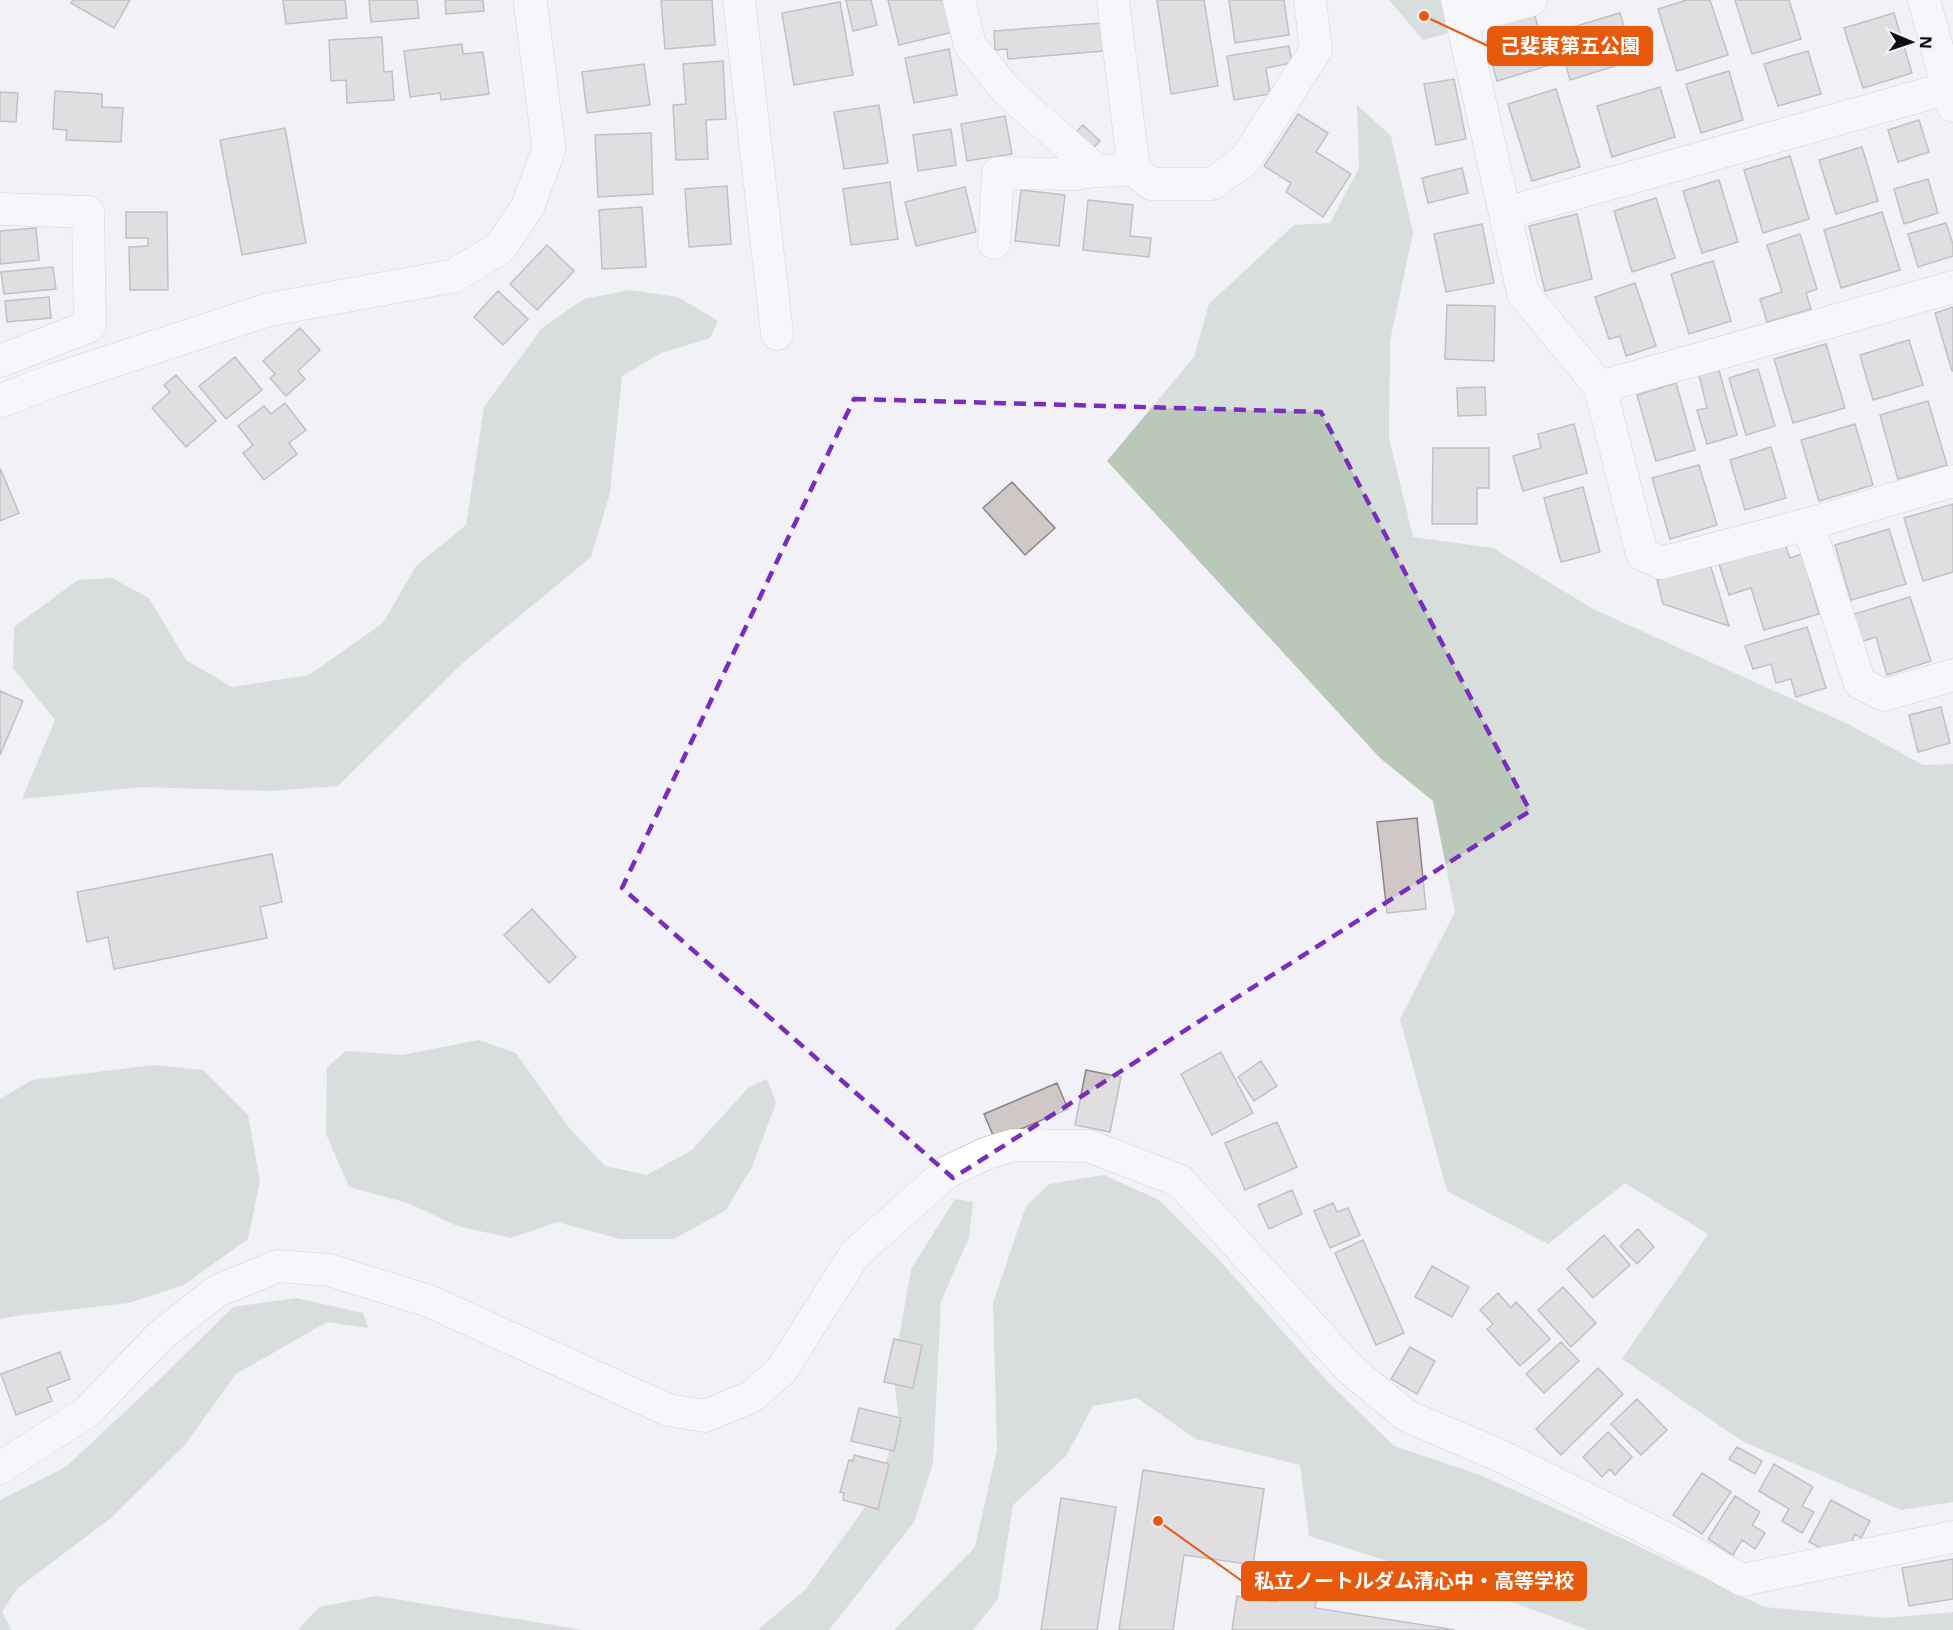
<svg xmlns="http://www.w3.org/2000/svg" width="1953" height="1630" viewBox="0 0 1953 1630" font-family="'Noto Sans','Noto Sans JP',sans-serif">
  <style>
    .green { fill: #b9c8b9 }
    .building { fill: #cfc8c7; stroke: #8c8585; stroke-width: 1.5 }
    .lines { fill: none; stroke-linecap: round; stroke-linejoin: round }
    .street-casing { stroke: #adadb2; stroke-width: 33 }
    .secondary-casing { stroke: #adadb2; stroke-width: 34 }
    .street { stroke: #fff; stroke-width: 32 }
    .secondary { stroke: #fff; stroke-width: 33 }
    .marked { fill: none; stroke: #7b2cbf; stroke-width: 4.5; stroke-dasharray: 12 8; stroke-linejoin: round }
    .leader { fill: none; stroke: #e8590c; stroke-width: 2 }
    .callout-dot { fill: #e8590c; stroke: #f1f1f7; stroke-width: 2 }
    .callout { fill: #e8590c; stroke: #e8590c; stroke-width: 2 }
    .callout-label { font-size: 20px; text-anchor: middle; font-weight: bold; fill: #fff }
  </style>
  <rect width="100%" height="100%" fill="#f1f1f7"/>
  <path class="green" d="M 1389,0 L 1442,0 L 1449,33 L 1423,40 Z
    M 1357,105 L 1391,136 L 1413,233 L 1390,341 L 1389,438 L 1413,537 L 1493,548 L 1593,609 L 1850,725 L 1923,765 L 1953,764 L 1953,1502 L 1901,1510 L 1742,1441 L 1622,1359 L 1708,1234 L 1625,1183 L 1548,1244 L 1447,1191 L 1400,1019 L 1455,912 L 1433,801 L 1380,758 L 1107,461 L 1194,357 L 1209,304 L 1294,225 L 1330,223 L 1359,168 Z
    M 629,290 L 678,297 L 718,321 L 710,338 L 661,353 L 622,376 L 610,493 L 591,557 L 465,661 L 338,786 L 271,791 L 141,787 L 22,799 L 55,720 L 13,668 L 14,627 L 78,580 L 112,578 L 149,598 L 186,660 L 232,687 L 309,675 L 383,623 L 416,566 L 466,525 L 484,407 L 542,328 L 584,299 Z
    M 479,1040 L 516,1053 L 570,1129 L 605,1166 L 647,1175 L 692,1150 L 748,1088 L 767,1079 L 776,1103 L 752,1167 L 726,1210 L 674,1239 L 620,1239 L 557,1222 L 511,1238 L 457,1226 L 408,1203 L 349,1187 L 326,1134 L 327,1067 L 346,1051 L 402,1055 Z
    M 153,1065 L 203,1070 L 248,1115 L 260,1181 L 248,1239 L 184,1285 L 129,1303 L 23,1315 L 0,1319 L 0,1099 L 32,1080 Z
    M 1104,1175 L 1159,1200 L 1221,1262 L 1328,1382 L 1394,1446 L 1480,1475 L 1628,1541 L 1764,1607 L 1886,1618 L 1953,1612 L 1953,1630 L 1588,1630 L 1482,1591 L 1309,1536 L 1300,1465 L 1196,1439 L 1137,1398 L 1093,1406 L 1066,1456 L 1013,1505 L 998,1599 L 973,1630 L 894,1630 L 975,1547 L 997,1449 L 993,1303 L 1026,1206 L 1049,1184 Z
    M 955,1199 L 973,1202 L 969,1238 L 941,1301 L 933,1463 L 914,1522 L 829,1630 L 758,1630 L 806,1589 L 878,1489 L 899,1417 L 893,1374 L 911,1269 Z
    M 296,1298 L 363,1313 L 368,1328 L 327,1322 L 236,1374 L 184,1446 L 111,1518 L 18,1588 L 2,1611 L 11,1630 L 0,1630 L 0,1500 L 66,1467 L 166,1373 L 233,1307 Z
    M 377,1596 L 583,1630 L 298,1630 L 319,1607 Z"/>
  <path class="building" d="M 73,0 L 130,0 L 114,28 L 71,3 Z
    M 283,0 L 345,0 L 347,18 L 286,24 Z
    M 369,0 L 417,0 L 419,18 L 371,22 Z
    M 445,0 L 483,0 L 484,11 L 446,14 Z
    M 661,0 L 712,0 L 715,45 L 665,49 Z
    M 846,0 L 871,0 L 877,25 L 853,31 Z
    M 888,0 L 946,0 L 953,32 L 899,45 Z
    M 1157,0 L 1204,0 L 1218,86 L 1171,94 Z
    M 1229,0 L 1284,0 L 1289,35 L 1235,43 Z
    M 1687,0 L 1710,0 L 1728,55 L 1677,71 L 1658,9 Z
    M 1735,0 L 1789,0 L 1801,39 L 1752,54 Z
    M 840,2 L 853,75 L 794,85 L 782,13 Z
    M 1534,13 L 1550,65 L 1497,81 L 1486,42 L 1494,26 Z
    M 1620,13 L 1634,60 L 1570,80 L 1556,32 Z
    M 1894,13 L 1912,73 L 1863,88 L 1844,28 Z
    M 1102,23 L 1104,51 L 1008,59 L 1007,49 L 995,50 L 994,31 Z
    M 382,37 L 384,72 L 392,71 L 394,100 L 347,103 L 346,80 L 331,81 L 329,40 Z
    M 462,44 L 463,54 L 483,52 L 489,94 L 441,100 L 440,93 L 410,97 L 404,51 Z
    M 1289,46 L 1292,63 L 1266,68 L 1270,94 L 1234,100 L 1227,56 Z
    M 949,49 L 957,95 L 914,103 L 905,58 Z
    M 1808,51 L 1821,94 L 1778,106 L 1764,64 Z
    M 723,61 L 726,119 L 706,120 L 708,159 L 676,160 L 673,105 L 686,104 L 683,64 Z
    M 644,64 L 650,105 L 587,113 L 582,72 Z
    M 1729,71 L 1743,120 L 1701,133 L 1686,84 Z
    M 1454,79 L 1466,139 L 1436,145 L 1424,84 Z
    M 1660,87 L 1675,137 L 1612,157 L 1597,106 Z
    M 1556,89 L 1580,167 L 1532,181 L 1508,104 Z
    M 55,91 L 102,94 L 102,107 L 123,108 L 121,142 L 66,140 L 67,130 L 53,129 Z
    M 0,92 L 18,93 L 16,122 L 0,121 Z
    M 879,105 L 888,163 L 844,169 L 834,112 Z
    M 1298,114 L 1328,133 L 1316,152 L 1351,174 L 1323,217 L 1286,192 L 1291,183 L 1264,166 Z
    M 1005,116 L 1012,154 L 967,161 L 961,124 Z
    M 1919,120 L 1929,152 L 1898,162 L 1888,130 Z
    M 1083,125 L 1100,141 L 1093,148 L 1076,132 Z
    M 285,128 L 306,243 L 242,255 L 220,140 Z
    M 951,129 L 956,165 L 918,171 L 913,135 Z
    M 651,133 L 653,194 L 598,197 L 595,135 Z
    M 1862,147 L 1878,201 L 1836,214 L 1819,160 Z
    M 1790,156 L 1809,219 L 1763,233 L 1744,170 Z
    M 1462,168 L 1468,193 L 1428,203 L 1422,178 Z
    M 1928,179 L 1938,213 L 1904,224 L 1894,189 Z
    M 1719,180 L 1738,242 L 1702,253 L 1683,191 Z
    M 890,182 L 898,239 L 851,245 L 843,189 Z
    M 727,186 L 731,244 L 689,247 L 685,189 Z
    M 965,187 L 976,232 L 916,246 L 905,202 Z
    M 1021,190 L 1065,195 L 1059,246 L 1015,241 Z
    M 1656,198 L 1675,258 L 1632,272 L 1614,211 Z
    M 1088,200 L 1133,205 L 1130,236 L 1151,238 L 1149,257 L 1083,250 Z
    M 642,207 L 646,267 L 602,269 L 599,210 Z
    M 126,212 L 167,212 L 168,290 L 130,290 L 129,247 L 148,246 L 148,238 L 126,238 Z
    M 1882,212 L 1900,270 L 1841,288 L 1824,230 Z
    M 1577,214 L 1592,279 L 1545,291 L 1529,226 Z
    M 1946,223 L 1953,244 L 1953,256 L 1918,267 L 1908,234 Z
    M 1482,224 L 1494,283 L 1446,292 L 1434,234 Z
    M 36,228 L 39,260 L 0,264 L 0,231 Z
    M 1800,234 L 1817,289 L 1806,293 L 1811,309 L 1767,322 L 1760,299 L 1782,292 L 1767,245 Z
    M 547,245 L 574,271 L 537,310 L 510,284 Z
    M 1713,261 L 1731,321 L 1689,334 L 1671,274 Z
    M 53,267 L 56,289 L 4,294 L 1,272 Z
    M 1635,283 L 1656,346 L 1626,356 L 1620,336 L 1609,339 L 1595,297 Z
    M 498,291 L 528,319 L 503,345 L 474,317 Z
    M 49,297 L 51,318 L 7,322 L 5,301 Z
    M 1447,305 L 1495,306 L 1494,361 L 1445,359 Z
    M 1953,307 L 1953,371 L 1952,371 L 1935,313 Z
    M 300,328 L 320,350 L 298,371 L 305,379 L 286,396 L 270,378 L 275,374 L 263,361 Z
    M 1909,340 L 1923,385 L 1873,400 L 1860,355 Z
    M 1826,344 L 1845,408 L 1793,423 L 1774,359 Z
    M 235,357 L 262,390 L 226,419 L 199,386 Z
    M 1758,369 L 1775,426 L 1746,435 L 1729,378 Z
    M 1719,370 L 1737,435 L 1707,444 L 1697,410 L 1707,408 L 1699,375 Z
    M 176,375 L 216,421 L 186,447 L 152,408 L 170,392 L 164,385 Z
    M 1676,383 L 1695,450 L 1656,461 L 1637,395 Z
    M 1485,387 L 1486,415 L 1458,416 L 1457,388 Z
    M 1928,401 L 1947,465 L 1898,479 L 1880,415 Z
    M 285,403 L 306,430 L 289,443 L 297,454 L 264,480 L 243,453 L 253,445 L 238,426 L 264,406 L 271,414 Z
    M 1574,424 L 1587,473 L 1523,491 L 1513,456 L 1541,448 L 1538,434 Z
    M 1855,424 L 1873,485 L 1819,501 L 1801,440 Z
    M 1771,447 L 1786,498 L 1745,510 L 1730,460 Z
    M 1433,448 L 1489,448 L 1489,488 L 1477,488 L 1477,524 L 1432,524 Z
    M 1699,465 L 1717,525 L 1670,539 L 1652,478 Z
    M 0,468 L 19,513 L 0,521 Z
    M 1012,482 L 1055,528 L 1025,555 L 983,508 Z
    M 1583,487 L 1600,552 L 1561,562 L 1544,498 Z
    M 1953,504 L 1953,572 L 1923,581 L 1904,518 Z
    M 1889,529 L 1906,584 L 1851,600 L 1835,545 Z
    M 1785,544 L 1790,558 L 1802,554 L 1819,614 L 1764,630 L 1751,588 L 1729,595 L 1719,564 Z
    M 1710,564 L 1729,626 L 1663,604 L 1657,580 Z
    M 1910,597 L 1931,661 L 1887,675 L 1876,637 L 1857,643 L 1848,616 Z
    M 1807,627 L 1826,688 L 1796,697 L 1791,679 L 1776,683 L 1771,664 L 1753,669 L 1745,646 Z
    M 0,691 L 23,701 L 0,755 Z
    M 1941,707 L 1950,743 L 1918,752 L 1909,715 Z
    M 1417,818 L 1426,909 L 1387,913 L 1377,822 Z
    M 272,854 L 282,902 L 260,907 L 267,938 L 114,969 L 108,937 L 87,942 L 77,892 Z
    M 532,909 L 576,957 L 549,983 L 504,935 Z
    M 1221,1052 L 1253,1113 L 1212,1135 L 1181,1074 Z
    M 1261,1061 L 1277,1086 L 1254,1101 L 1238,1077 Z
    M 1086,1070 L 1121,1077 L 1110,1132 L 1075,1125 Z
    M 1057,1083 L 1068,1109 L 995,1140 L 984,1114 Z
    M 1277,1122 L 1297,1167 L 1245,1190 L 1225,1143 Z
    M 1292,1190 L 1302,1214 L 1269,1229 L 1258,1205 Z
    M 1333,1203 L 1337,1212 L 1348,1208 L 1360,1235 L 1330,1248 L 1314,1211 Z
    M 1638,1229 L 1654,1247 L 1637,1264 L 1620,1246 Z
    M 1604,1235 L 1630,1265 L 1593,1298 L 1567,1269 Z
    M 1363,1240 L 1404,1333 L 1376,1345 L 1335,1253 Z
    M 1432,1266 L 1469,1287 L 1452,1317 L 1415,1297 Z
    M 1563,1287 L 1596,1323 L 1571,1347 L 1538,1310 Z
    M 1498,1293 L 1511,1308 L 1516,1302 L 1550,1339 L 1520,1366 L 1487,1329 L 1493,1324 L 1480,1310 Z
    M 894,1339 L 922,1345 L 913,1388 L 884,1382 Z
    M 1561,1342 L 1579,1361 L 1544,1393 L 1526,1374 Z
    M 1410,1347 L 1435,1361 L 1417,1394 L 1391,1379 Z
    M 60,1352 L 70,1379 L 47,1388 L 52,1401 L 16,1415 L 1,1374 Z
    M 1598,1368 L 1623,1394 L 1561,1455 L 1536,1429 Z
    M 1637,1399 L 1667,1430 L 1641,1455 L 1611,1424 Z
    M 859,1408 L 901,1418 L 894,1451 L 851,1441 Z
    M 1608,1432 L 1632,1457 L 1615,1475 L 1610,1469 L 1602,1477 L 1583,1457 Z
    M 1737,1447 L 1762,1461 L 1755,1474 L 1729,1459 Z
    M 854,1455 L 889,1464 L 878,1509 L 843,1500 L 844,1493 L 840,1492 L 849,1460 L 853,1461 Z
    M 1774,1464 L 1813,1487 L 1802,1506 L 1814,1512 L 1802,1533 L 1782,1521 L 1789,1509 L 1759,1491 Z
    M 1143,1470 L 1264,1489 L 1253,1565 L 1184,1555 L 1173,1630 L 1119,1630 Z
    M 1702,1473 L 1731,1492 L 1702,1534 L 1673,1515 Z
    M 1735,1496 L 1760,1512 L 1752,1525 L 1765,1533 L 1755,1549 L 1742,1540 L 1733,1555 L 1708,1539 Z
    M 1061,1498 L 1116,1507 L 1097,1630 L 1041,1630 Z
    M 1831,1500 L 1870,1521 L 1861,1538 L 1855,1534 L 1848,1550 L 1837,1544 L 1832,1554 L 1809,1542 Z
    M 1953,1559 L 1953,1599 L 1909,1606 L 1902,1568 Z
    M 1280,1585 L 1318,1590 L 1315,1608 L 1455,1630 L 1232,1630 L 1237,1596 L 1277,1602 Z"/>
  <g class="lines">
    <defs>
      <path id="street" d="M 739,0 L 777,334
        M 959,0 L 970,45 L 1007,91 L 1097,171 L 1134,170
        M 1113,0 L 1134,170 L 1151,184 L 1212,184 L 1245,160 L 1316,50 L 1310,0
        M 1457,0 L 1523,293 L 1600,387 L 1642,554 L 1661,563 L 1808,524 L 1953,481
        M 1924,0 L 1953,106
        M 1461,20 L 1531,0
        M 0,209 L 88,212 L 90,326 L 0,361
        M 1506,213 L 1948,88
        M 994,243 L 998,173 L 1075,174 L 1097,171
        M 1600,387 L 1953,287
        M 1808,524 L 1860,683 L 1884,695 L 1953,675
        M 0,1468 L 87,1412 L 160,1336 L 217,1291 L 278,1266 L 329,1270 L 429,1301 L 668,1410 L 705,1416 L 751,1397 L 781,1371 L 855,1254 L 947,1172 L 987,1153 L 1013,1145 L 1089,1146 L 1180,1181 L 1350,1369 L 1407,1416 L 1501,1456 L 1681,1546 L 1742,1580 L 1953,1537"/>
      <path id="secondary" d="M 0,401 L 52,381 L 267,310 L 453,276 L 500,248 L 528,206 L 549,149 L 530,0"/>
    </defs>
    <use href="#street" class="street-casing"/>
    <use href="#secondary" class="secondary-casing"/>
    <use href="#street" class="street"/>
    <use href="#secondary" class="secondary"/>
  </g>
  <path d="M0 0H1953V1630H0ZM 854,399 L 1321,412 L 1530,811 L 953,1178 L 622,888 Z" fill="#f1f1f7" fill-opacity=".55" fill-rule="evenodd"/>
  <path class="marked" d="M 854,399 L 1321,412 L 1530,811 L 953,1178 L 622,888 Z"/>
  <path class="leader" d="M1424 16L1488 46M1158 1521L1242 1581"/>
  <g class="callout-dot">
    <circle cx="1424" cy="16" r="6"/>
    <circle cx="1158" cy="1521" r="6"/>
  </g>
  <g class="callout">
    <rect x="1488" y="27" width="164" height="38" rx="6"/>
    <rect x="1242" y="1562" width="344" height="38" rx="6"/>
  </g>
  <g class="callout-label">
    <text x="1570" y="53">己斐東第五公園</text>
    <text x="1414" y="1588">私立ノートルダム清心中・高等学校</text>
  </g>
  <g transform="translate(1911 42) rotate(92)" stroke="#f1f1f7" stroke-width="4.5" paint-order="stroke">
  <path d="M0-4.5L10 22L0 15L-10 22Z" fill="#0e0e10"/>
  <text y="-9" font-size="16" font-weight="bold" text-anchor="middle" fill="#0e0e10">N</text>
  </g>
</svg>
